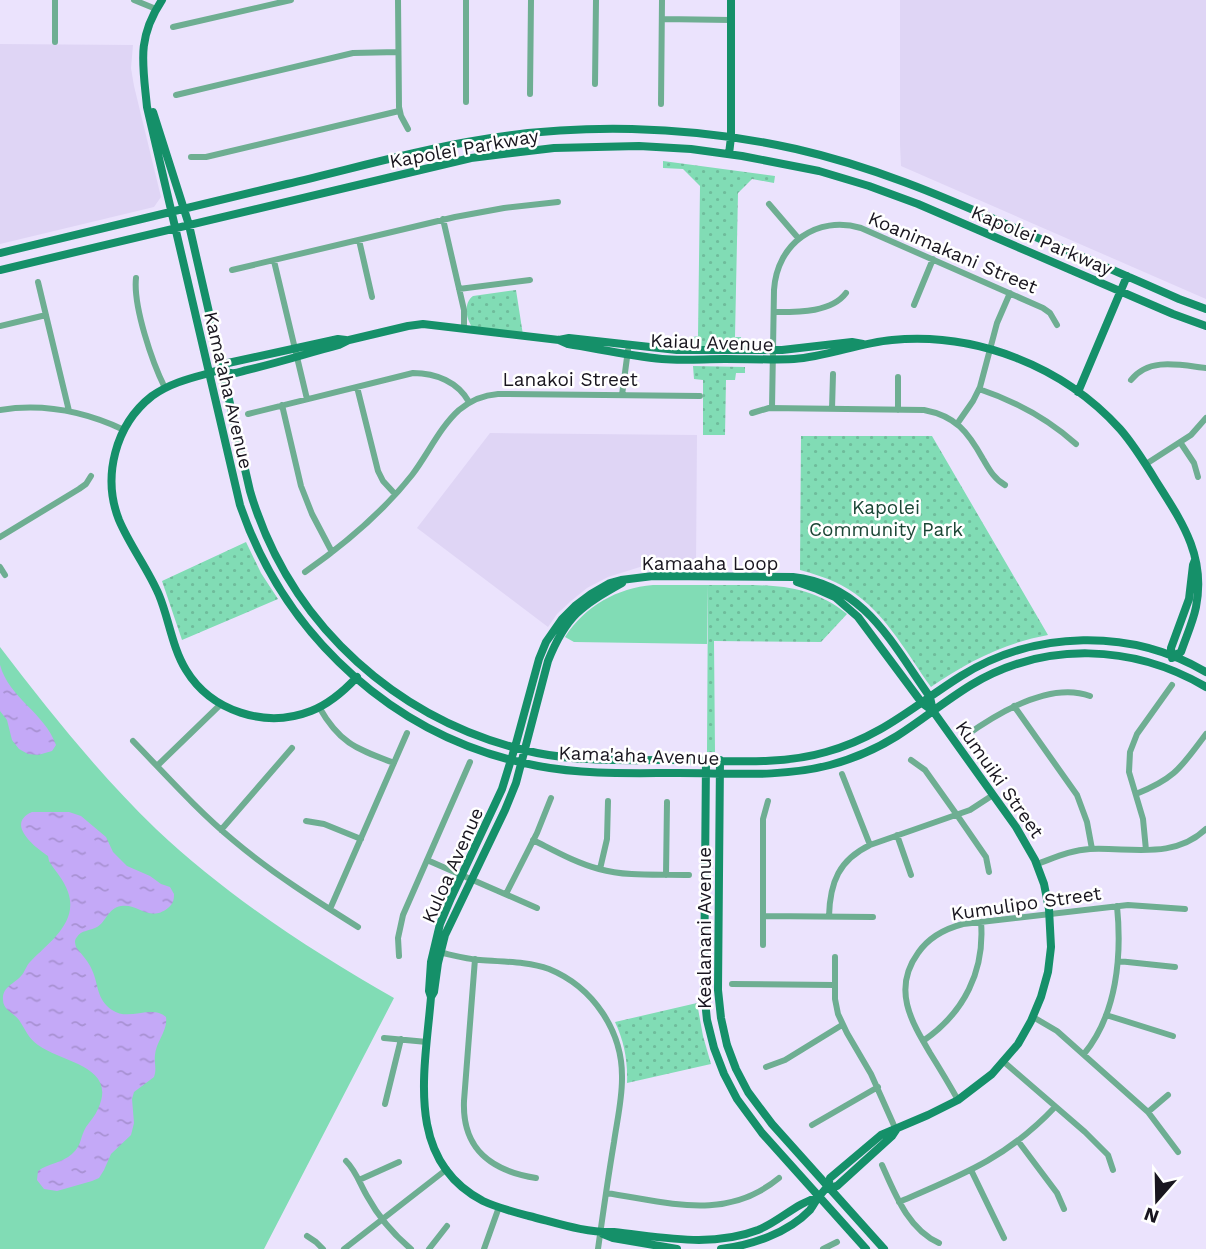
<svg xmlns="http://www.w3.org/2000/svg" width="1206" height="1249" viewBox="0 0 1206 1249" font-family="'Work Sans',sans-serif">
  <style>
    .built { fill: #dfd5f5 }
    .green { fill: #81dcb5 }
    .park { fill: url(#park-dots) }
    .water { fill: url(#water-ripples) }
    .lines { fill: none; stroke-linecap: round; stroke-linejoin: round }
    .street { stroke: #6eae92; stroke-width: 6 }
    .secondary { stroke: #159069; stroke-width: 8 }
    .labels { text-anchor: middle; stroke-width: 5; stroke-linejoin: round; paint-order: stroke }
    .street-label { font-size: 19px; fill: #19161f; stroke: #fff }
    .park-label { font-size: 19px; fill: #1b4635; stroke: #fff }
  </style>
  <defs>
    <pattern id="park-dots" width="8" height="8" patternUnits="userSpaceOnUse" patternTransform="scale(1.75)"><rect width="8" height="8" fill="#81dcb5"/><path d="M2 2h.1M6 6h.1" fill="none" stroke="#6fbc9b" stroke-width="1.8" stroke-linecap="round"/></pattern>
    <pattern id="water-ripples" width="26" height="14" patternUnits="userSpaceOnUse" patternTransform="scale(1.75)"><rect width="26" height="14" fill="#c4a9f7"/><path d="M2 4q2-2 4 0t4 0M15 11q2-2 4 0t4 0" fill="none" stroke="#a891d3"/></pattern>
  </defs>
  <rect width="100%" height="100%" fill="#ebe3fd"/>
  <path class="built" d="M 900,0 L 1206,0 L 1206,299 L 901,166 L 900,145 Z
    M 0,44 L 133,45 L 131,68 L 134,86 L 161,197 L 154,207 L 0,244 Z
    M 490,433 L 697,435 L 696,567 L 664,565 L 640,567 L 608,577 L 587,588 L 571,601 L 557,614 L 548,627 L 417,528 Z"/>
  <path class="green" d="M 653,585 L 708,585 L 707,644 L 574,642 L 565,637 C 585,606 617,588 653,585 Z
    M 0,647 C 49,711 98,773 156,829 C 227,896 310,950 394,998 L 264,1249 L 0,1249 Z"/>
  <path class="park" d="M 663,161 L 775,176 L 774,183 L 752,179 L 738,193 L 735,337 L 741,337 L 741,344 L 747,345 L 747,351 L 686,350 L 686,343 L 692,343 L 693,337 L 698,336 L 700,186 L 683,169 L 663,168 Z
    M 516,290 L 523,335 L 473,328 C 466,320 463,303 473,296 Z
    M 693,366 L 745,367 L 745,373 L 736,373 L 735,380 L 726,380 L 725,435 L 703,435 L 703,380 L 694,379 Z
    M 801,436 L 932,436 L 1048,635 C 1004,643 967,662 931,687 C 905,651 882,606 841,585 C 828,578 814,574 800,570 Z
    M 246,542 L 261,573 L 278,599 L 182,640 L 162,581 Z
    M 708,585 C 760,586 804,579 847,614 L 821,642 L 714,641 L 715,752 L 707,752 Z
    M 697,1003 L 703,1036 L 711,1064 L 627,1083 C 628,1061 624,1041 615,1022 Z"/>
  <path class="water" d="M 0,665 C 9,698 45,713 56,745 L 52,751 L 38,755 L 28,754 L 19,749 L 12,740 L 7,720 L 0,711 Z
    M 32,812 L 69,812 L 81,816 L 106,837 L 113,852 L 127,866 L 150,876 L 161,884 L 170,887 L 174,894 C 174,900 173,904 168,908 C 149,923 139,903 121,906 C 108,908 106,922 97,927 C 90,931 81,930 77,937 C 74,941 75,942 76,947 C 82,955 89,962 92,970 C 99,985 96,999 112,1010 C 129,1022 151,1004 166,1017 C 168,1031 156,1041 155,1055 C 154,1063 157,1069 154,1077 L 134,1092 L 132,1099 L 134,1123 L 131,1135 L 111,1154 L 104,1170 L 99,1178 L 92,1181 L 57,1191 L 44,1189 L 37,1180 L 38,1171 C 49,1163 62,1163 72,1154 C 82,1145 80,1137 86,1127 C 90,1121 95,1116 98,1109 C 118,1066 63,1063 38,1045 C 28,1038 26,1030 19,1020 C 14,1013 3,1010 3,1000 C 2,987 14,984 21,976 C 25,972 26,966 30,962 C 48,943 79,923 68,892 C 64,880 55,871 49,861 L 48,856 C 35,847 5,824 32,812 Z"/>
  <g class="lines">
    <path class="street" d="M 134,0 L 156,9
      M 398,0 L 399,107 L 401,116 L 408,129
      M 466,0 L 466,102
      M 662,19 L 731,20
      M 173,27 L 291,0
      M 55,42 L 55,0
      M 595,84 L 596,0
      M 530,94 L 531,0
      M 176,95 L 353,53 L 398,52
      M 661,104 L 662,0
      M 191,157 L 206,157 L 399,111
      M 769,204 L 799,239
      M 443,219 L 464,310 L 464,328
      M 359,240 L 372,297
      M 274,261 L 307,399
      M 232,270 L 455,217 L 504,208 L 558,202
      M 136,278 C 133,306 152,362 165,388
      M 38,282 L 69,411
      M 459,289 L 530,280
      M 914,305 L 933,259
      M 774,312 C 797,312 831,313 846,293
      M 0,326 L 46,315
      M 1131,380 C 1149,357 1180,365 1206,368
      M 357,387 L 378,471 L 383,481 L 395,494
      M 979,389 C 1015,401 1047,418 1076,444
      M 622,395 L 628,350
      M 282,405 L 301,486 L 312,514 L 332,552
      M 772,408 L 774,290 C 777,243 817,215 861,228 L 1043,308 L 1050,313 L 1057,325
      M 832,409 L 833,374
      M 0,410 C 44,403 84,411 124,430
      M 898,410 L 898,377
      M 752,413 L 769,408 L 924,410 C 956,416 968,432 983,459 C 989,469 994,479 1005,485
      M 248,414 L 413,373 C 436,373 458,382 469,402
      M 957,424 L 973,401 L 980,387 L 997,323 L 1010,293
      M 1180,442 L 1194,463 L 1198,477
      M 1146,464 L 1191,435 L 1206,418
      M 0,537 L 79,489 L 86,484 L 91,476
      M 0,567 L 5,575
      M 305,572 C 345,544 382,513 412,475 C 428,454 440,427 459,410 C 471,400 484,395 498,394 L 700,396
      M 1014,706 L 1077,795 L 1087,822 L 1092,849
      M 319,707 C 340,744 357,749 394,763
      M 964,737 C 996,714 1049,681 1090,696
      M 133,741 C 166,775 197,810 233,840 C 272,873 315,900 358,927
      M 911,760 L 925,770 L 957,815 L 986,857 L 989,872
      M 157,766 L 221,704
      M 842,774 L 870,845
      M 1136,794 C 1176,778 1181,767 1206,734
      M 306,821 L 324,824 L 361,839
      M 221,830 L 292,748
      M 897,835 L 911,875
      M 533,840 C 555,851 576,863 599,869 C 628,877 659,874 689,875
      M 1146,850 L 1143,819 L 1129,772 L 1130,752 L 1137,734 L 1172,685
      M 427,860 L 537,908
      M 1037,864 C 1054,858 1071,850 1090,849 C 1130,847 1174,860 1206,829
      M 600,869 L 607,839 L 608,801
      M 666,875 L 667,802
      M 506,894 L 537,833 L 551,798
      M 330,909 L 407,733
      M 763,916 L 873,917
      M 829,916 C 830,882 839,860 870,845 L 970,810 L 993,795
      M 763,945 L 763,819 L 768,801
      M 438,952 C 452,955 466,959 480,960 C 503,962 527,961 549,969 C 593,987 623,1031 622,1079 C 622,1100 617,1121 614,1142 C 608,1178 603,1213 598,1249
      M 399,956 L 398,938 L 403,915 L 470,762
      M 835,957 L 835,999 L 838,1014 L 847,1033 L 871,1074 L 896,1130
      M 475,959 L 464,1101 C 462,1150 492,1171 536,1178
      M 1118,961 L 1175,967
      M 732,984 L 834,985
      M 1106,1015 L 1173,1036
      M 1033,1017 L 1057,1031 L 1148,1112 L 1178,1152
      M 384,1038 L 427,1042
      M 923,1041 C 964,1013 985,971 981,922
      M 1084,1054 C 1117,1014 1122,956 1117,906
      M 1004,1062 L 1085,1132 L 1108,1155 L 1113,1170
      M 766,1067 L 785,1060 L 842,1025
      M 958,1100 C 949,1084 940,1069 930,1053 C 911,1021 892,989 918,953 C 929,937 944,929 963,924 L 1128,905 L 1185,909
      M 385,1104 L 401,1039
      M 1148,1112 L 1168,1095
      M 812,1125 L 878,1087
      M 1018,1141 L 1057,1193 L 1064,1209
      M 346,1161 C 356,1171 360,1184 367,1196 C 378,1216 393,1234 411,1249
      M 882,1165 C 895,1194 908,1229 939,1243
      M 971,1170 L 1004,1238
      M 359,1180 L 399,1162
      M 606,1193 C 668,1202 726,1222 779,1178
      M 899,1202 C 962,1175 1007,1158 1055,1107
      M 307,1236 L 316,1242 L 323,1249
      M 344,1249 L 447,1169
      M 429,1249 L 447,1226
      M 484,1249 L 499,1207
      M 823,1249 L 837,1242"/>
    <path class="secondary" d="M 162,0 C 136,39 143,65 147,107 L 240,505 C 286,639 398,740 538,766 C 585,775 632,773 679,773 C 729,773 781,778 830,765 C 853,759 876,749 897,736 C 922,720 945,701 971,685 C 1044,641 1133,644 1206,687
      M 153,112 L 189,225 L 250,491 C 290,626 400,724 537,753 C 582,762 630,760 676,760 C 726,760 778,766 826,752 C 881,737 915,705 961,676 C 1035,630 1131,628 1206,672
      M 729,154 L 731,137 L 731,0
      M 0,253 C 96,230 191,207 287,184 C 347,170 406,153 467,142 C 575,122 689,125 796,149 C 871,166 940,195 1010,226 C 1066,250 1123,274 1179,299 L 1206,309
      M 0,270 L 471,158 L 554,148 L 639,146 L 691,149 L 742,156 L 819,171 L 869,186 L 918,204 L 1173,314 L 1206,326
      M 559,340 L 568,344 C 599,349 630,356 662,359 C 682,361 704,359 725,359 C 748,359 771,360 794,359 C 827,357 858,343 892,340 C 976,332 1063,366 1120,429 C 1134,445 1145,463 1156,481 C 1182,522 1206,556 1196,607 C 1193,622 1186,637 1181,652 L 1173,656
      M 222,370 L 228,363 L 338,339 L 346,340
      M 1078,392 L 1127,276
      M 1172,658 L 1171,648 L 1189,599 L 1193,565 L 1195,560
      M 357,677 C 344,691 329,704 311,711 C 265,729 211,711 186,670 C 172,647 169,619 159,595 C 148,569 130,546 119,520 C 102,477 115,425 152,396 C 169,384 187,379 206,374 C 210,373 217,370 221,371 C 225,371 228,373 231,373 C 236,374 242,371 247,370 C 278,363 308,353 339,345 L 349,340 L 408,326 L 423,324 L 559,340 L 569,338 L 677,350 L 782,350 L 852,342 L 863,344
      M 706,760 L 704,991 L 707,1020 L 714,1048 L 724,1074 L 737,1099 L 762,1133 L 866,1249
      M 720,760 L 718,990 L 721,1018 L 727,1045 L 736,1069 L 748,1092 L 772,1124 L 884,1249
      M 431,997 L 434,992 L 438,963 L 445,935 L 505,810 L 516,783 L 548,661 C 566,616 581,606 622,583
      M 828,1188 L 837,1186 L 892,1136 L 896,1130
      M 819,1197 C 796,1203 780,1221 758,1230 C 711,1248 662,1237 614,1232 C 585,1233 557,1223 529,1216 C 514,1212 498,1208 483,1201 C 404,1160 425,1070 431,997 L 429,991 L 431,962 L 440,924 L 451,898 L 502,789 L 515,747 L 539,659 L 546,642 L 562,619 L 575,606 L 591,594 L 610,583 L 621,580 L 653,576 L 793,577 C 865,585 892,644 930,697 L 933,711
      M 603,1234 L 613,1238 L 677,1249
      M 721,1249 C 752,1245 788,1233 810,1210 C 813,1206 816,1200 819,1196 C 825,1190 828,1187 830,1178 L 881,1135 L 928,1115 L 958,1100 L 992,1074 L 1018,1044 L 1031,1021 L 1041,997 L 1048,972 L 1051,947 L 1049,909 L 1044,884 L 1035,860 L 1016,827 L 933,711 L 922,703 L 858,617 L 835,597 L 817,589 L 797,582"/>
  </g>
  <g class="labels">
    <g class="street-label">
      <text transform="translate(464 148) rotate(-10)" y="7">Kapolei Parkway</text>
      <text transform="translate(1042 240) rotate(23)" y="7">Kapolei Parkway</text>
      <text transform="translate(953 252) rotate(23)" y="7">Koanimakani Street</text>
      <text transform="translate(712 342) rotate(2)" y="7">Kaiau Avenue</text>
      <text x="570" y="386">Lanakoi Street</text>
      <text transform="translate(229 390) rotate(77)" y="7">Kama'aha Avenue</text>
      <text x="710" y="570">Kamaaha Loop</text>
      <text transform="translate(639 755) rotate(2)" y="7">Kama'aha Avenue</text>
      <text transform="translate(1000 779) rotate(55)" y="7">Kumuiki Street</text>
      <text transform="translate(452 865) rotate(-66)" y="7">Kuloa Avenue</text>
      <text transform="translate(1026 903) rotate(-8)" y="7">Kumulipo Street</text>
      <text transform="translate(704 928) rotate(-90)" y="7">Kealanani Avenue</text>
    </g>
    <g class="park-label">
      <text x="886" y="514">Kapolei<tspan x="886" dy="22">Community Park</tspan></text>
    </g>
  </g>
  <g transform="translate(1157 1200) rotate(200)" stroke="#ffffff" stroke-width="5" paint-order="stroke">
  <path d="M0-5L12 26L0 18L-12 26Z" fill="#19161f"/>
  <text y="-10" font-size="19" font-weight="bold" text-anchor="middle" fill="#19161f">N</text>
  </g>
</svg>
